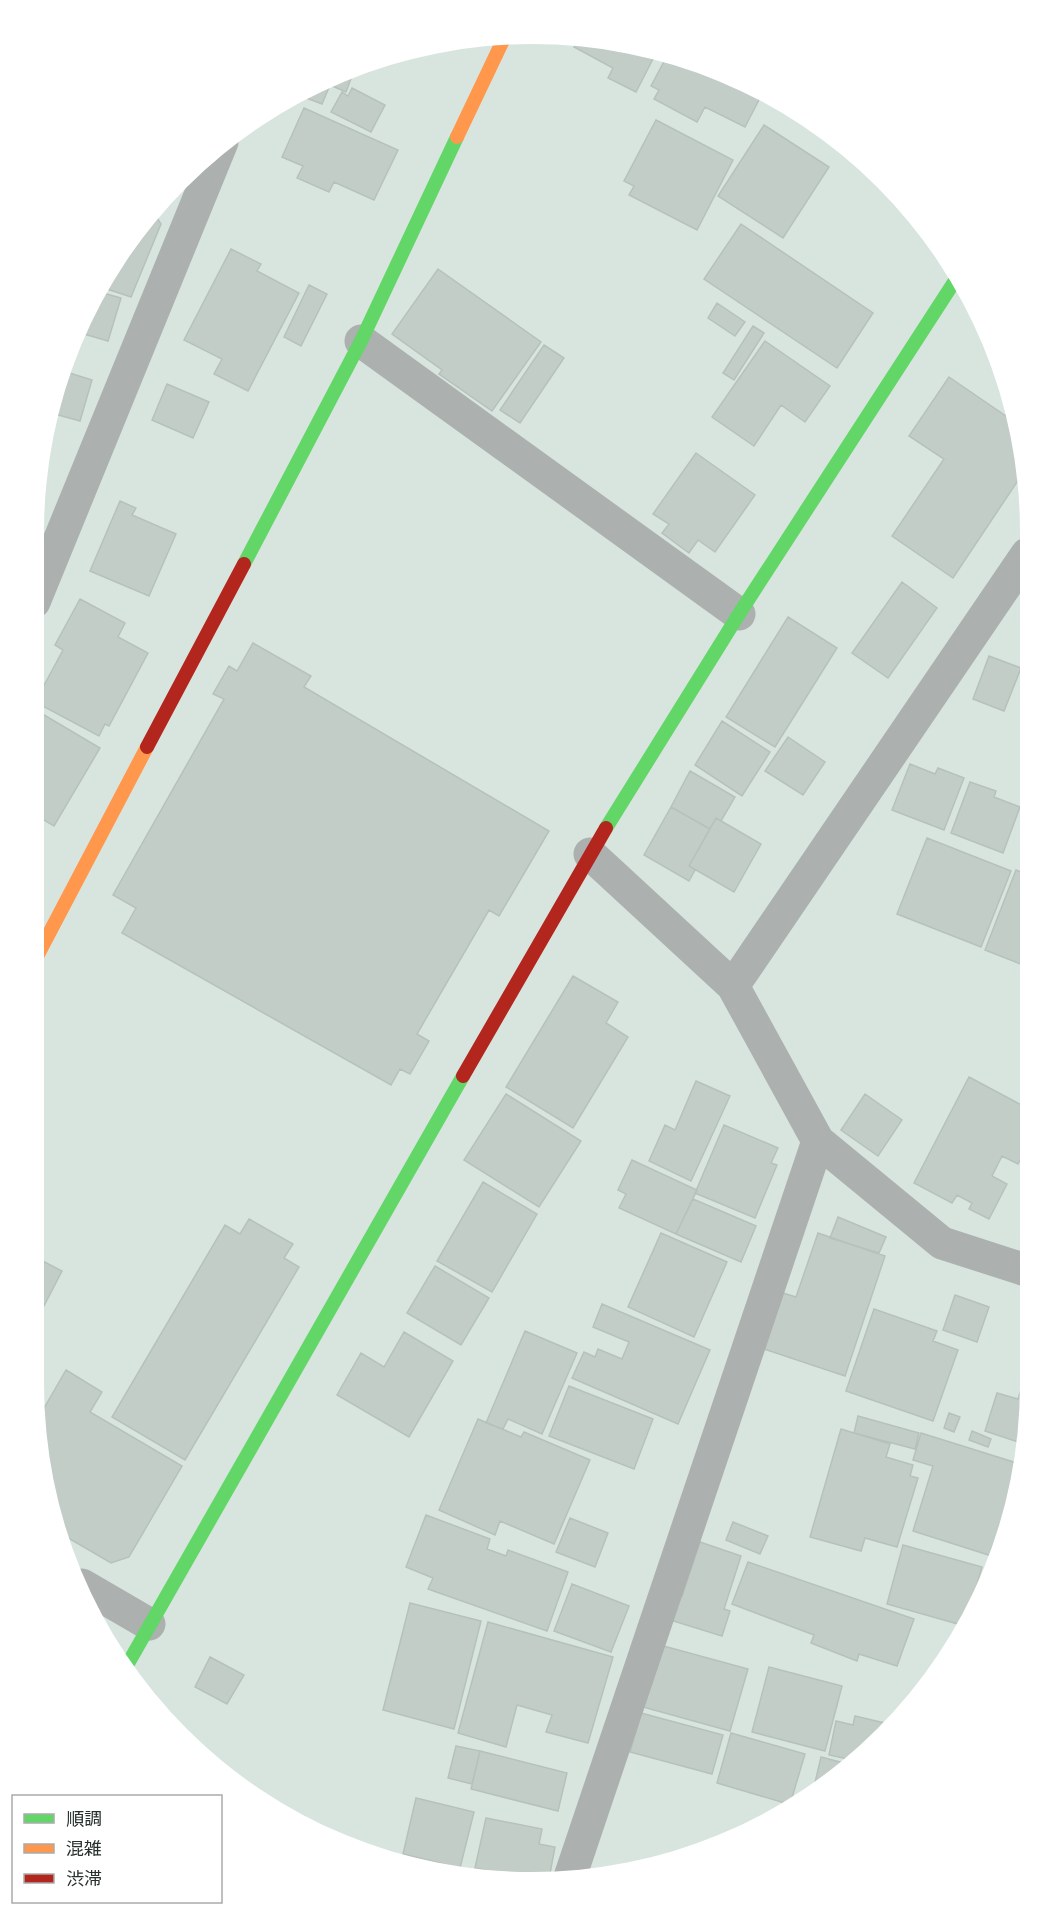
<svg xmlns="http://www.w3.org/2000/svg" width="1064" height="1915" viewBox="0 0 1064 1915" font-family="'IBM Plex Sans','Noto Sans JP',sans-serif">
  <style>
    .building { fill: #c3cdc8; stroke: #b6c1bc; stroke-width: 1.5 }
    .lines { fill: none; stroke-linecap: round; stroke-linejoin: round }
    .street { stroke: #acb0af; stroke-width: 33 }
    .fast { stroke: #63d668; stroke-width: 14 }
    .slow { stroke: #ff974d; stroke-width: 14 }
    .jam { stroke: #b3261e; stroke-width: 14 }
  </style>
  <rect width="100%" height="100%" fill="#d8e5df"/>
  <path class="building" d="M 572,36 L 597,37 L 657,51 L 636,92 L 608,78 L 613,68 L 574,47 L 579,40 Z
    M 668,54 L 693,60 L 763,92 L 745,127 L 705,107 L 697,122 L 654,99 L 659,90 L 651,86 Z
    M 355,68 L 346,92 L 330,85 L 322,104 L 296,94 L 312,84 Z
    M 352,88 L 385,105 L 371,132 L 331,112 L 342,92 L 348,96 Z
    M 304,108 L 398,150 L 374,200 L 334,182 L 329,192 L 297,178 L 303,166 L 282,157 Z
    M 800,114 L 842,146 L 841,148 L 797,118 Z
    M 656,120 L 733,160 L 697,230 L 629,195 L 634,186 L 624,181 Z
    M 764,125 L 829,167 L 783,238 L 718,196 Z
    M 152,210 L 161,224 L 131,297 L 98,286 Z
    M 741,224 L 873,313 L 837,368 L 704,279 Z
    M 231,249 L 261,264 L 257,271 L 299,293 L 248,391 L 214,374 L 222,359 L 184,340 Z
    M 438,269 L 541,342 L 492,411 L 439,374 L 442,370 L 392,334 Z
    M 309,285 L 327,294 L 301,346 L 284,337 Z
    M 96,291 L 121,298 L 108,341 L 77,332 Z
    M 717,303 L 745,322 L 735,336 L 708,318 Z
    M 753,326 L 764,333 L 734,380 L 723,373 Z
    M 765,341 L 830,386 L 805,422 L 781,405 L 754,446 L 712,417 Z
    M 544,345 L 564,358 L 520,423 L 500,410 Z
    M 60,370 L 92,380 L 80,421 L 51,413 Z
    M 949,377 L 1016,423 L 1027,467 L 953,578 L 892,536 L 944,459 L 909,436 Z
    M 167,384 L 209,402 L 193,438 L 152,420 Z
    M 696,453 L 755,495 L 715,552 L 698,540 L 689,553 L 662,533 L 669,524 L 653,514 Z
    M 36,492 L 40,494 L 34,514 L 34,500 Z
    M 120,501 L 136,508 L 132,515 L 176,534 L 149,596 L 90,571 Z
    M 902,582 L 937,608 L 888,678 L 852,653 Z
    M 80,599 L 125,623 L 118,637 L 148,653 L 109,726 L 105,724 L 99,736 L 35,702 L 63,650 L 55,645 Z
    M 788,617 L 837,648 L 775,747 L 726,717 Z
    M 253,643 L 311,676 L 304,687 L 549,831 L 499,916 L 489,910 L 417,1034 L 429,1041 L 410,1074 L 400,1069 L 391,1085 L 122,933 L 136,908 L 113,895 L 224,699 L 213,694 L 229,666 L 237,671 Z
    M 989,656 L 1021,668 L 1004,711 L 973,699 Z
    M 34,709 L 100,748 L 54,826 L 34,814 Z
    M 722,721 L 770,752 L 742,796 L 695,765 Z
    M 788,737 L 825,762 L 803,795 L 765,771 Z
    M 910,764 L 935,774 L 938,768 L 964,778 L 944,830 L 892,810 Z
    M 690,771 L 735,797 L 721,821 L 716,818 L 710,829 L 671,807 Z
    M 970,782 L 996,791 L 994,797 L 1020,807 L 1003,853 L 951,833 Z
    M 671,807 L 710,829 L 689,866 L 695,870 L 689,881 L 644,855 Z
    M 716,818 L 761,844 L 734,892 L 689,866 Z
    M 927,838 L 1011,871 L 981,947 L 897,914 Z
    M 1016,870 L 1028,875 L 1028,967 L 985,950 Z
    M 573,976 L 618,1002 L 606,1023 L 628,1037 L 573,1128 L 506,1087 Z
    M 969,1077 L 1029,1109 L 1021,1125 L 1029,1129 L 1029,1144 L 1018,1164 L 1002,1156 L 992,1176 L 1007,1184 L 989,1219 L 969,1209 L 972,1203 L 957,1195 L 952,1203 L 914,1183 Z
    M 696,1081 L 730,1096 L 691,1181 L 649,1161 L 665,1125 L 675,1130 Z
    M 506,1094 L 581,1141 L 539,1207 L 464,1160 Z
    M 865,1094 L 902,1120 L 878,1156 L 841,1130 Z
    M 724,1125 L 778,1148 L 771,1163 L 777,1165 L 755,1218 L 695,1193 Z
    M 632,1160 L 697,1190 L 676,1234 L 619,1208 L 626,1194 L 618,1190 Z
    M 483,1182 L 537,1214 L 492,1292 L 437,1261 Z
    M 693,1199 L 756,1226 L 741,1262 L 676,1234 Z
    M 838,1217 L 886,1237 L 879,1253 L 830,1238 Z
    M 249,1219 L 293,1244 L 284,1258 L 299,1267 L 185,1460 L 112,1417 L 225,1225 L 240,1234 Z
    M 661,1233 L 727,1262 L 694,1337 L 628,1307 Z
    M 818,1233 L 885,1256 L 845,1376 L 764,1349 L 783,1293 L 796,1297 Z
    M 33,1256 L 62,1271 L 33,1327 Z
    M 435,1266 L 489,1298 L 461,1345 L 407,1313 Z
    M 955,1295 L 989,1307 L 977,1342 L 943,1330 Z
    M 602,1304 L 710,1350 L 678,1424 L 572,1378 L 584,1352 L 595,1357 L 598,1349 L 622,1359 L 629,1342 L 593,1327 Z
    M 874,1309 L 937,1331 L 933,1341 L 958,1350 L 933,1421 L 846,1391 Z
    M 525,1331 L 577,1353 L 542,1434 L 508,1419 L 503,1429 L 486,1423 Z
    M 404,1332 L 453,1361 L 409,1437 L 337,1395 L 361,1353 L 384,1367 Z
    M 66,1370 L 102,1392 L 90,1412 L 182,1466 L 129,1557 L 111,1563 L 58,1532 L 39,1417 Z
    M 1024,1380 L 1030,1382 L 1030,1415 L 1024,1444 L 985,1431 L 997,1393 L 1018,1399 Z
    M 569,1386 L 653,1419 L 634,1469 L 549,1436 Z
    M 949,1413 L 960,1417 L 954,1432 L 944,1428 Z
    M 858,1416 L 919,1433 L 915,1449 L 854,1433 Z
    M 478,1419 L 521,1437 L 524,1432 L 590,1460 L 554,1544 L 500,1521 L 495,1535 L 439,1510 Z
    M 841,1429 L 890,1444 L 886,1457 L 913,1465 L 910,1476 L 918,1478 L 897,1547 L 865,1538 L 861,1551 L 810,1537 Z
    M 972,1431 L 991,1439 L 988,1447 L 969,1440 Z
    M 921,1433 L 1020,1464 L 1005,1543 L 998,1558 L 913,1531 L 933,1466 L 913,1460 Z
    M 426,1515 L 490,1539 L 487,1549 L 506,1556 L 508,1550 L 568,1572 L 547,1631 L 428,1589 L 433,1578 L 406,1567 Z
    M 570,1518 L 608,1533 L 595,1567 L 556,1552 Z
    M 733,1522 L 768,1536 L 760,1554 L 726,1540 Z
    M 700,1542 L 741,1556 L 724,1609 L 730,1611 L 722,1636 L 667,1619 L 676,1594 L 682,1596 Z
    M 903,1545 L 982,1567 L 965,1626 L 887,1604 Z
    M 748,1562 L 914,1619 L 897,1666 L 859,1654 L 857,1661 L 811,1643 L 814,1635 L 732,1604 Z
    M 572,1584 L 629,1606 L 611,1652 L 554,1631 Z
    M 410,1603 L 481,1621 L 454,1729 L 383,1710 Z
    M 488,1622 L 613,1657 L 588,1743 L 546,1732 L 552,1715 L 517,1705 L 506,1747 L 458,1733 Z
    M 660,1645 L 748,1669 L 730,1731 L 643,1707 Z
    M 210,1657 L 244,1675 L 227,1704 L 195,1687 Z
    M 769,1667 L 842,1686 L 825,1751 L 752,1732 Z
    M 641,1713 L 723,1735 L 712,1774 L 630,1752 Z
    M 855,1716 L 889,1724 L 857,1761 L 829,1755 L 836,1721 L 853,1725 Z
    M 731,1733 L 805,1754 L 791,1801 L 788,1804 L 717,1783 Z
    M 456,1746 L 480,1751 L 472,1784 L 448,1778 Z
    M 480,1751 L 567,1773 L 558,1811 L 471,1789 Z
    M 821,1757 L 840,1762 L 851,1764 L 814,1787 Z
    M 416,1798 L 474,1812 L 460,1868 L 403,1854 Z
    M 486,1818 L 542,1829 L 539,1844 L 555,1847 L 549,1879 L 511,1876 L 475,1868 Z"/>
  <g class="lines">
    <path class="street" d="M 361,341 L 739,614
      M 34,602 L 222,142
      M 590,854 L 733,986 L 818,1141 L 942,1243 L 1029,1271
      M 733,986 L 1027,554
      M 82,1585 L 149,1624
      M 569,1880 L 818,1141"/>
    <path class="fast" d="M 244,564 L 361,341 L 457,137
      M 606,828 L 739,614 L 958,276
      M 126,1667 L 463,1076"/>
    <path class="slow" d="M 457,137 L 506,34
      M 33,964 L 147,747"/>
    <path class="jam" d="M 147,747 L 244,564
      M 463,1076 L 606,828"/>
  </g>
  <path d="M0 0H1064V1915H0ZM532 44H532A488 488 0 0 1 1020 532V1384A488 488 0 0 1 532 1872H532A488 488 0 0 1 44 1384V532A488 488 0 0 1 532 44Z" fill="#fff" fill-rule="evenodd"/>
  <rect x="12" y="1795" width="210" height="108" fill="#ffffff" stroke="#a9acab" stroke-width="1.5"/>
  <rect x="24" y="1814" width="30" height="9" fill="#63d668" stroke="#a9acab" stroke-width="1.5"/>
  <text x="66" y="1825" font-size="18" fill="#27302c">順調</text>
  <rect x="24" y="1844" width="30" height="9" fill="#ff974d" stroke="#a9acab" stroke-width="1.5"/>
  <text x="66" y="1855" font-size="18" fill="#27302c">混雑</text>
  <rect x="24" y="1874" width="30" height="9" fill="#b3261e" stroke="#a9acab" stroke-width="1.5"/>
  <text x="66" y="1885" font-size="18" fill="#27302c">渋滞</text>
</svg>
